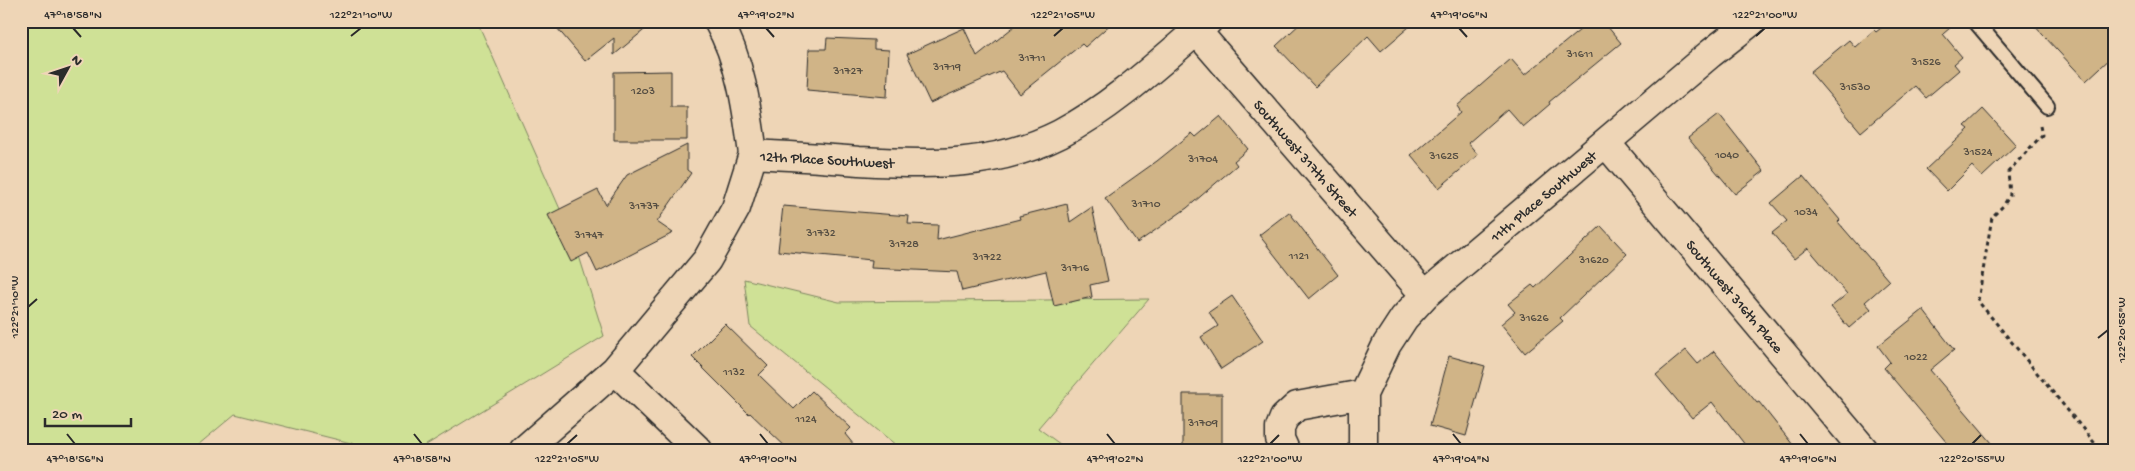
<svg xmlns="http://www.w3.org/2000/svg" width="2135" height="471" viewBox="0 0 2135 471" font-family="'Gochi Hand',sans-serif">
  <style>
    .green { fill: #cfe196; stroke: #7d8660 }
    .building { fill: #d0b487; stroke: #2b2b2b }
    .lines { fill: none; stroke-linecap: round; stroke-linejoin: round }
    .service-casing { stroke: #2b2b2b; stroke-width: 18 }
    .minor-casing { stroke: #2b2b2b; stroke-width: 31 }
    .path { stroke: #2b2b2b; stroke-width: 3; stroke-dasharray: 4 4; stroke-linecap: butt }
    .service { stroke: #eed5b6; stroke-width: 14 }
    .minor { stroke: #eed5b6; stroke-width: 28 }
    .ticks { fill: none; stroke: #2b2b2b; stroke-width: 2 }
    .labels { text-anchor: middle; stroke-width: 4; stroke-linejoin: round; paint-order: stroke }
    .number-label { font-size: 12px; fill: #544d42 }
    .street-label { font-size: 15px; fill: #2b2b2b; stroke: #eed5b6 }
    .neatline { fill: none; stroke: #2b2b2b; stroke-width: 2 }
    .ticks-label { font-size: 12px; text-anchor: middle; fill: #2b2b2b }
  </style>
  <rect width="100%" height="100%" fill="#eed5b6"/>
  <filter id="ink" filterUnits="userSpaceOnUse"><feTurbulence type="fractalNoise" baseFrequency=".02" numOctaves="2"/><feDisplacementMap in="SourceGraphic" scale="10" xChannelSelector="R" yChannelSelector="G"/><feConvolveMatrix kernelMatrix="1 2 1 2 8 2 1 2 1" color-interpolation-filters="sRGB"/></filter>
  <g filter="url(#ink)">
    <path class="green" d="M 21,21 L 477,21 L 575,243 L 604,336 L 418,450 L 379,450 L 235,414 L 192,450 L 21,450 Z
      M 744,279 L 839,302 L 1149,299 L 1038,428 L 1068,450 L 902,450 L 750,326 Z"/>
    <path class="building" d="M 551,21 L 655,21 L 614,55 L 614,38 L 585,61 Z
      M 1021,21 L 1114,21 L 1085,47 L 1082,44 L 1020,94 L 1002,71 L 930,103 L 907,54 L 964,28 L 977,56 Z
      M 1303,21 L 1416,21 L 1381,51 L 1368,36 L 1315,87 L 1276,46 Z
      M 1591,21 L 1603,21 L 1621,43 L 1549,102 L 1550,104 L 1523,127 L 1507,109 L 1468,143 L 1478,155 L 1439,188 L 1411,155 L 1461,112 L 1457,106 L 1511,59 L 1525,75 Z
      M 1890,21 L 1958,21 L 1943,34 L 1962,57 L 1954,64 L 1959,70 L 1926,98 L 1915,86 L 1861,132 L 1810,72 L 1849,40 L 1855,47 L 1874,30 L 1876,32 Z
      M 2030,21 L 2114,21 L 2114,55 L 2086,81 Z
      M 827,38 L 874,40 L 874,49 L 889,50 L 887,97 L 807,90 L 809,49 L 826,49 Z
      M 671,71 L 671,107 L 687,107 L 687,140 L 614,140 L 614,72 Z
      M 1983,109 L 2016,145 L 1982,177 L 1972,166 L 1947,191 L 1926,169 L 1969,129 L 1965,126 Z
      M 1719,114 L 1764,171 L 1735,194 L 1688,138 Z
      M 1221,116 L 1248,149 L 1234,161 L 1237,165 L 1187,208 L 1137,243 L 1105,198 L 1157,161 L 1192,133 L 1196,137 Z
      M 687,145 L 687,170 L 691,173 L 657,222 L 673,233 L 597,272 L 588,253 L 571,262 L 548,215 L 598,190 L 606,205 L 627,175 Z
      M 1803,176 L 1840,220 L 1838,222 L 1889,281 L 1865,302 L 1871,309 L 1849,328 L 1831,307 L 1847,294 L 1808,248 L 1794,259 L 1772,233 L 1787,221 L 1771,203 Z
      M 1067,204 L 1070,222 L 1092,207 L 1108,281 L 1090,285 L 1092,297 L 1054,306 L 1046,271 L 962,291 L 957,272 L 871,268 L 872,260 L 778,251 L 783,206 L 909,216 L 908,224 L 938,225 L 937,240 L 1020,219 L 1019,216 Z
      M 1289,212 L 1338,275 L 1309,299 L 1259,235 Z
      M 1601,226 L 1627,254 L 1560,318 L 1563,321 L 1525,353 L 1501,324 L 1515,312 L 1508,304 L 1532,285 L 1535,288 Z
      M 1232,296 L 1263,341 L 1221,369 L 1201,337 L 1218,326 L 1209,312 Z
      M 1923,310 L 1954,350 L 1930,370 L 1998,450 L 1953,450 L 1884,368 L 1890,362 L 1878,346 Z
      M 725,324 L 768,366 L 759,375 L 794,409 L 812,391 L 851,428 L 845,434 L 858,450 L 789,450 L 750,413 L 749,414 L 692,357 Z
      M 1686,350 L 1698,364 L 1714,351 L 1757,403 L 1759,402 L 1797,450 L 1749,450 L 1712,402 L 1692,418 L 1656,375 Z
      M 1449,356 L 1485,366 L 1466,436 L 1430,426 Z
      M 1183,394 L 1222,394 L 1222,449 L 1183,449 Z"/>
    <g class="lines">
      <defs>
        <path id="service" d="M 1975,21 L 2047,106"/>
        <path id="minor" d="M 718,21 C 741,61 747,109 753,154
          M 1188,21 L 1425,295
          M 1606,143 L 1864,450
          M 615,370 L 698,450
          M 524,450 L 615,370 L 707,260 L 736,208 L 753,154 C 788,156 824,158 859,161 C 929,165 995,167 1060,134 C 1115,105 1161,61 1208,21
          M 1285,450 L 1280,439 L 1280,428 L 1284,418 L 1297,406 L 1363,394
          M 1363,450 L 1363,394 L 1387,344 L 1404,318 L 1425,295 L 1710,54 L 1752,21"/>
      </defs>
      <use href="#service" class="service-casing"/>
      <use href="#minor" class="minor-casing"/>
      <path class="path" d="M 2040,126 L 2042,135 L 2008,172 L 2010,195 L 2003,206 L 1992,217 L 1978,301 L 2097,446 L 2102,450"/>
      <use href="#service" class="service"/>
      <use href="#minor" class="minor"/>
    </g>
  </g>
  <path class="ticks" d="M 73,28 L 81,37M 766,28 L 774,37M 1459,28 L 1467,37M 351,36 L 361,28M 1054,36 L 1063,28M 1756,36 L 1765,28M 28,307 L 37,299M 2098,338 L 2108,330M 67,434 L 75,444M 414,434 L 422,444M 760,434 L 768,444M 1107,434 L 1115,444M 1453,434 L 1461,444M 1800,434 L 1808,444M 567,444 L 577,435M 1270,444 L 1279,435M 1972,444 L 1981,435"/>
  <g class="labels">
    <g class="number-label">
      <text x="1580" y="57">31611</text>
      <text x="1032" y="61">31711</text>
      <text x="1926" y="65">31526</text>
      <text x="947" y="70">31719</text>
      <text x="848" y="74">31727</text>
      <text x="1855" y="90">31530</text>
      <text x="643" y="94">1203</text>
      <text x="1978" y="155">31524</text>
      <text x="1727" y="158">1040</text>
      <text x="1444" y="159">31625</text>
      <text x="1203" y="162">31704</text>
      <text x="1146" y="207">31710</text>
      <text x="644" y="209">31737</text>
      <text x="1806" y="215">1034</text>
      <text x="821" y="236">31732</text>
      <text x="589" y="238">31747</text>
      <text x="904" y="247">31728</text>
      <text x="1299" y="259">1121</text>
      <text x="987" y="260">31722</text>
      <text x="1594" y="263">31620</text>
      <text x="1075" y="271">31716</text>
      <text x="1534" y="321">31626</text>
      <text x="1916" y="360">1022</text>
      <text x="734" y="375">1132</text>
      <text x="806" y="422">1124</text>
      <text x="1203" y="426">31709</text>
    </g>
    <g class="street-label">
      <text transform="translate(1306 158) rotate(49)" y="5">Southwest 317th Street</text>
      <text transform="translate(827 159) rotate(3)" y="5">12th Place Southwest</text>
      <text transform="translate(1543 196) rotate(-40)" y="5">11th Place Southwest</text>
      <text transform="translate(1735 296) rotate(50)" y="5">Southwest 316th Place</text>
    </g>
  </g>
  <rect width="2135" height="471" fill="none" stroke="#eed5b6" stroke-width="55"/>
  <g transform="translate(68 68) rotate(50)" stroke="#eed5b6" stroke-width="4" paint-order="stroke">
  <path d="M0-4L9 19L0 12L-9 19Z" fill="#2b2b2b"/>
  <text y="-8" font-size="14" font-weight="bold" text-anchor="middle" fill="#2b2b2b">N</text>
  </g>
  <path d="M45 418v8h86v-8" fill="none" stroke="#2b2b2b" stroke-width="2.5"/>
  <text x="52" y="418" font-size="15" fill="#2b2b2b" stroke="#eed5b6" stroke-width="4" paint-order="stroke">20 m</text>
  <rect x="28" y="28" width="2080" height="416" class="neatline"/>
  <g class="ticks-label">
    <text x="73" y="18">47°18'58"N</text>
    <text x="361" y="18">122°21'10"W</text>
    <text x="766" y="18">47°19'02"N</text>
    <text x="1063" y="18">122°21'05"W</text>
    <text x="1459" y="18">47°19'06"N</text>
    <text x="1765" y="18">122°21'00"W</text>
    <text transform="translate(14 307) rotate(-90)" y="4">122°21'10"W</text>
    <text transform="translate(2121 330) rotate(-90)" y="4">122°20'55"W</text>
    <text x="75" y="462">47°18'56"N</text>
    <text x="422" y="462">47°18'58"N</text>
    <text x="567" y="462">122°21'05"W</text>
    <text x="768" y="462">47°19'00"N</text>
    <text x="1115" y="462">47°19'02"N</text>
    <text x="1270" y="462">122°21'00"W</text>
    <text x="1461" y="462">47°19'04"N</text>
    <text x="1808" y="462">47°19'06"N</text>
    <text x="1972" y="462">122°20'55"W</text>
  </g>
</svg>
